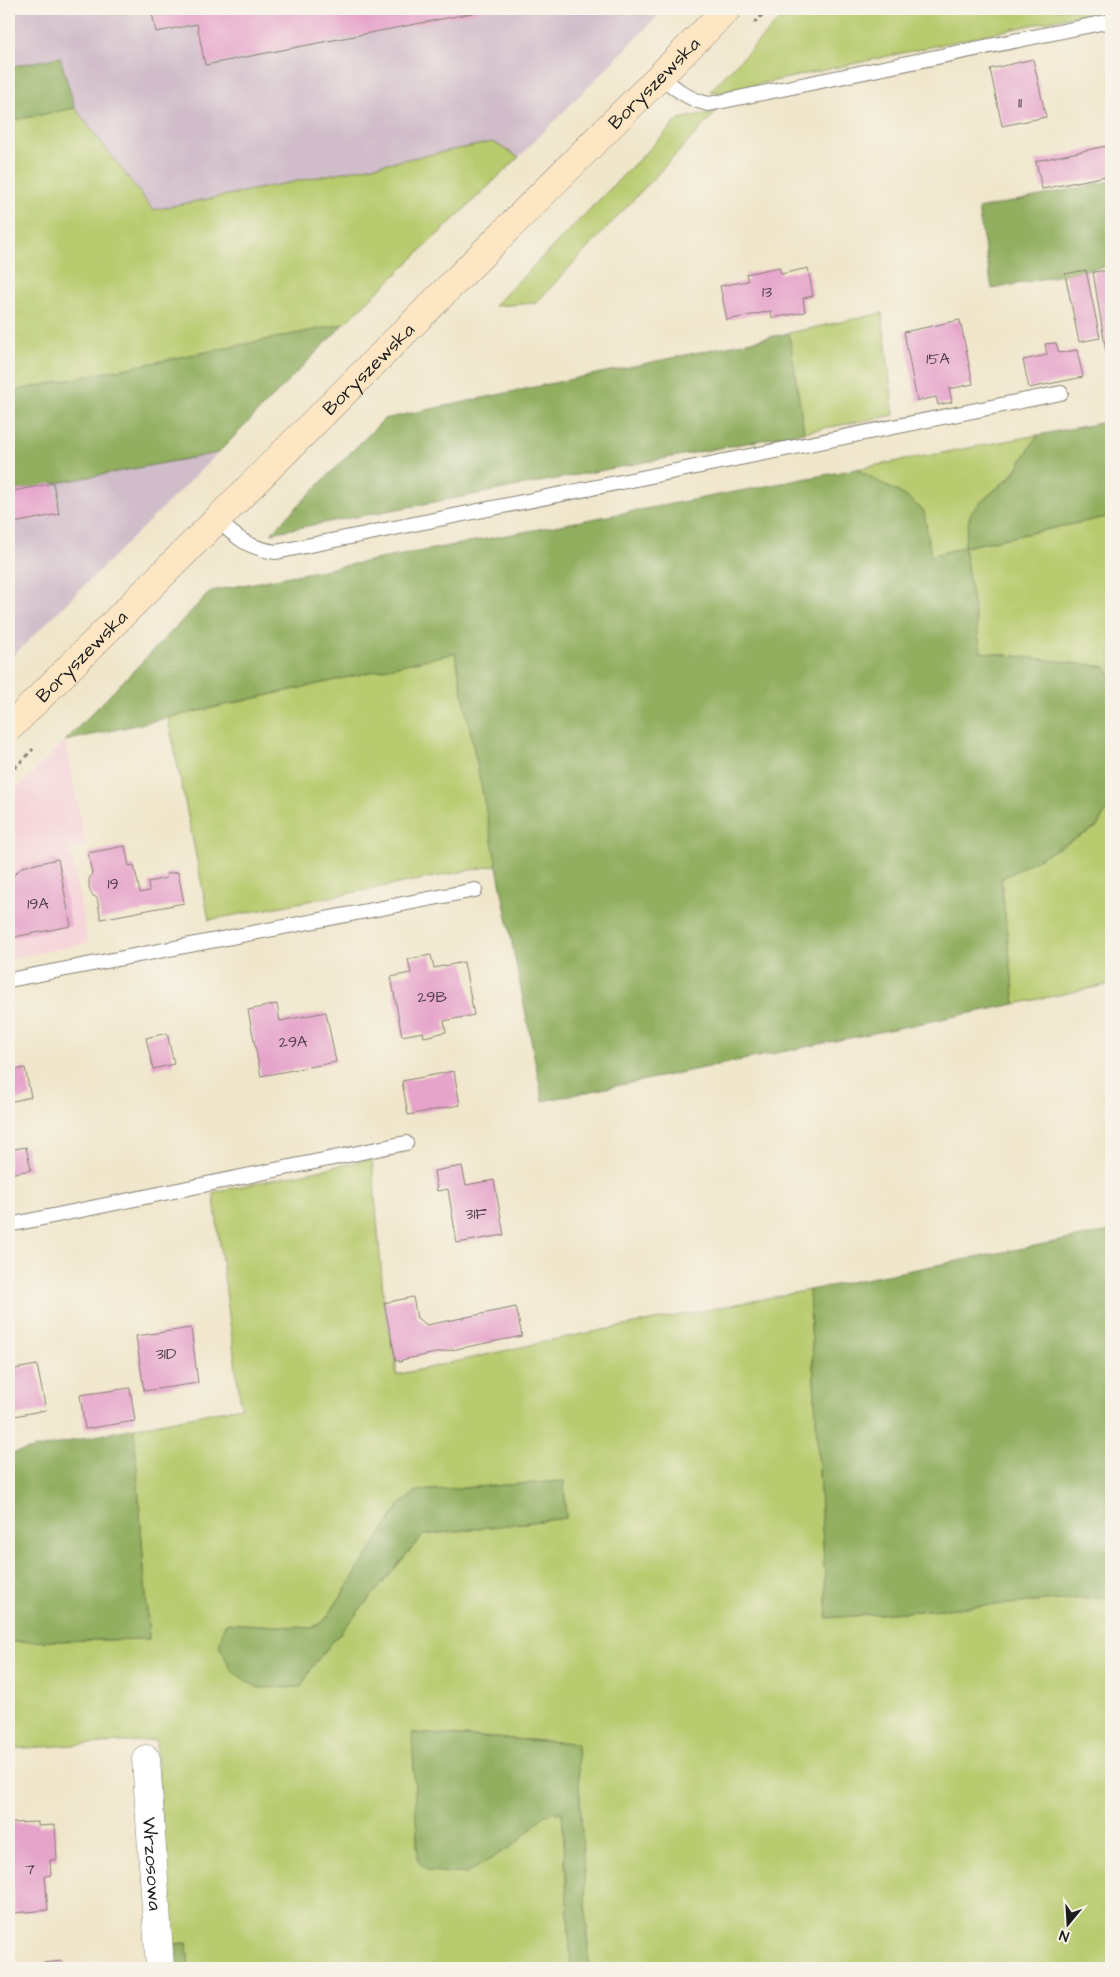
<svg xmlns="http://www.w3.org/2000/svg" width="1120" height="1977" viewBox="0 0 1120 1977" font-family="'Architects Daughter',sans-serif">
  <style>
    .built { fill: #f6cfd8 }
    .industrial { fill: #d1bdca }
    .green { fill: #b8cb6e; stroke: #6a7445; fill-rule: evenodd }
    .forest { fill: #92af61; stroke: #57663e }
    .building { fill: #e6a4cb }
    .lines { fill: none; stroke-linecap: round; stroke-linejoin: round }
    .service-casing { stroke: #868174; stroke-width: 16 }
    .minor-casing { stroke: #868174; stroke-width: 29 }
    .secondary-casing { stroke: #868174; stroke-width: 29 }
    .path { stroke: #868174; stroke-width: 3; stroke-dasharray: 4 4; stroke-linecap: butt }
    .service { stroke: #fff; stroke-width: 14 }
    .minor { stroke: #fff; stroke-width: 28 }
    .secondary { stroke: #fce6c4; stroke-width: 28 }
    .labels { text-anchor: middle; stroke-width: 4; stroke-linejoin: round; paint-order: stroke }
    .number-label { font-size: 16px; fill: #4e3e48 }
    .street-label { font-size: 19px; fill: #1c1c1c; stroke: #f7f3e8 }
  </style>
  <rect width="100%" height="100%" fill="#f7f3e8"/>
  <filter id="ink" filterUnits="userSpaceOnUse"><feTurbulence type="fractalNoise" baseFrequency=".02" numOctaves="2"/><feDisplacementMap in="SourceGraphic" scale="10" xChannelSelector="R" yChannelSelector="G"/><feConvolveMatrix kernelMatrix="1 2 1 2 8 2 1 2 1" color-interpolation-filters="sRGB"/></filter>
  <filter id="wash" filterUnits="userSpaceOnUse"><feTurbulence type="fractalNoise" baseFrequency=".0096" numOctaves="4" result="noise"/><feDisplacementMap in="SourceGraphic" scale="20" xChannelSelector="R" yChannelSelector="G"/><feGaussianBlur stdDeviation="1.12" result="paint"/><feColorMatrix in="noise" values="0 0 0 0 0 0 0 0 0 0 0 0 0 0 0 0 0 1.4 0 .05"/><feComposite in="paint" operator="in"/></filter>
  <g filter="url(#wash)">
    <rect width="100%" height="100%" fill="#f0e6cb"/>
    <path class="built" d="M 65,741 L 86,848 L 70,850 L 88,943 L 9,959 L 9,797 Z"/>
    <path class="industrial" d="M 9,9 L 665,9 L 519,157 L 493,142 L 153,210 L 75,108 L 60,57 L 9,67 Z
      M 218,453 L 9,660 L 9,492 Z"/>
    <path class="green" d="M 790,9 L 1090,9 L 1091,12 L 719,93 L 710,91 Z
      M 75,108 L 153,210 L 493,142 L 519,157 L 344,324 L 9,392 L 9,121 Z
      M 717,111 L 536,303 L 494,306 L 679,119 Z
      M 882,313 L 894,415 L 804,432 L 789,333 Z
      M 1038,435 L 1013,474 L 983,500 L 970,514 L 965,547 L 1111,516 L 1111,678 L 1106,667 L 981,652 L 964,547 L 930,556 L 907,497 L 856,469 Z
      M 455,653 L 497,865 L 209,920 L 168,718 Z
      M 1111,802 L 1111,984 L 1015,1004 L 1001,879 L 1097,827 Z
      M 372,1159 L 384,1303 L 396,1361 L 396,1375 L 557,1339 L 809,1290 L 827,1618 L 1111,1596 L 1111,1968 L 589,1968 L 577,1743 L 413,1733 L 418,1861 L 517,1843 L 544,1815 L 562,1811 L 571,1968 L 189,1968 L 187,1943 L 170,1944 L 156,1740 L 9,1749 L 9,1642 L 149,1639 L 134,1428 L 241,1407 L 213,1192 ZM 564,1481 L 566,1518 L 423,1535 L 314,1664 L 301,1687 L 225,1623 L 312,1628 L 326,1619 L 400,1505 L 417,1491 Z"/>
    <path class="forest" d="M 60,57 L 75,108 L 9,121 L 9,67 Z
      M 1111,181 L 1111,266 L 1086,270 L 992,289 L 978,209 Z
      M 344,324 L 218,453 L 9,492 L 9,392 Z
      M 789,333 L 804,432 L 271,533 L 384,419 Z
      M 1111,421 L 1111,516 L 964,547 L 981,652 L 1106,667 L 1111,678 L 1111,802 L 1097,827 L 1001,879 L 1015,1004 L 543,1101 L 455,653 L 65,741 L 211,591 L 856,469 L 907,497 L 924,511 L 931,556 L 964,547 L 970,514 L 983,500 L 1014,474 L 1038,435 Z
      M 1111,1231 L 1111,1596 L 827,1618 L 809,1290 Z
      M 134,1428 L 149,1639 L 9,1642 L 9,1454 Z
      M 564,1481 L 566,1518 L 423,1535 L 314,1664 L 301,1687 L 258,1688 L 233,1672 L 219,1646 L 225,1623 L 312,1628 L 326,1619 L 400,1505 L 417,1491 Z
      M 412,1733 L 577,1743 L 589,1968 L 571,1968 L 562,1812 L 544,1815 L 517,1843 L 466,1874 L 427,1871 L 418,1861 Z
      M 187,1943 L 189,1968 L 171,1968 L 170,1944 Z"/>
    <g id="blocks">
      <path class="building" d="M 151,9 L 488,9 L 488,10 L 205,65 L 197,24 L 156,32 Z
        M 1033,59 L 1046,117 L 1002,126 L 990,69 Z
        M 1111,145 L 1111,175 L 1042,189 L 1036,161 Z
        M 779,267 L 781,274 L 808,268 L 813,296 L 803,298 L 805,312 L 772,318 L 771,311 L 727,320 L 720,286 L 748,281 L 746,274 Z
        M 1086,270 L 1100,338 L 1079,342 L 1065,274 Z
        M 1111,270 L 1111,376 L 1110,376 L 1093,272 Z
        M 960,320 L 973,384 L 949,389 L 952,402 L 938,405 L 936,397 L 917,401 L 904,332 Z
        M 1056,343 L 1059,353 L 1077,350 L 1083,377 L 1029,388 L 1023,360 L 1047,355 L 1045,344 Z
        M 53,483 L 59,514 L 9,524 L 9,492 Z
        M 125,846 L 129,866 L 134,865 L 140,893 L 149,891 L 148,882 L 167,878 L 166,874 L 178,872 L 184,903 L 101,919 L 97,898 L 92,895 L 89,887 L 89,879 L 92,874 L 88,853 Z
        M 58,859 L 71,926 L 9,938 L 9,880 L 22,867 Z
        M 431,955 L 434,968 L 464,962 L 474,1015 L 444,1021 L 446,1032 L 424,1037 L 423,1032 L 402,1036 L 391,977 L 411,973 L 408,959 Z
        M 277,1004 L 280,1021 L 326,1012 L 336,1062 L 261,1076 L 248,1010 Z
        M 167,1033 L 174,1064 L 153,1069 L 146,1038 Z
        M 9,1049 L 14,1070 L 25,1068 L 31,1097 L 9,1102 Z
        M 454,1071 L 460,1105 L 408,1115 L 402,1081 Z
        M 26,1147 L 31,1170 L 9,1174 L 9,1150 Z
        M 462,1166 L 466,1185 L 494,1180 L 504,1235 L 457,1243 L 448,1189 L 437,1191 L 434,1171 Z
        M 413,1297 L 417,1318 L 427,1325 L 516,1307 L 522,1336 L 401,1360 L 402,1362 L 399,1362 L 399,1360 L 396,1361 L 384,1303 Z
        M 191,1328 L 198,1383 L 144,1391 L 136,1336 Z
        M 37,1365 L 46,1410 L 9,1417 L 9,1370 Z
        M 130,1388 L 135,1421 L 85,1429 L 80,1395 Z
        M 38,1822 L 38,1826 L 55,1825 L 57,1860 L 50,1860 L 51,1875 L 45,1876 L 48,1910 L 15,1913 L 13,1878 L 9,1878 L 9,1828 L 12,1828 L 12,1823 Z
        M 62,1961 L 63,1968 L 43,1968 L 42,1963 Z"/>
    </g>
  </g>
  <g filter="url(#ink)">
    <use href="#blocks" fill-opacity="0" stroke="#868174" stroke-width="1"/>
    <g class="lines">
      <defs>
        <path id="service" d="M 659,75 C 675,88 688,100 709,104 L 1111,21
          M 216,519 C 237,538 248,548 276,552 L 1061,393
          M 9,980 L 475,890
          M 9,1225 L 406,1143"/>
        <g id="minor">
          <path id="s1" d="M 146,1759 L 160,1968"/>
        </g>
        <g id="secondary">
          <path id="s2" d="M 9,728 L 727,9"/>
        </g>
      </defs>
      <use href="#service" class="service-casing"/>
      <use href="#minor" class="minor-casing"/>
      <use href="#secondary" class="secondary-casing"/>
      <path class="path" d="M 754,23 L 768,9
        M 9,774 L 33,749"/>
      <use href="#service" class="service"/>
      <use href="#minor" class="minor"/>
      <use href="#secondary" class="secondary"/>
    </g>
  </g>
  <g class="labels">
    <g class="number-label">
      <text x="1020" y="108">11</text>
      <text x="767" y="297">13</text>
      <text x="938" y="364">15A</text>
      <text x="113" y="889">19</text>
      <text x="38" y="909">19A</text>
      <text x="432" y="1002">29B</text>
      <text x="293" y="1047">29A</text>
      <text x="476" y="1219">31F</text>
      <text x="166" y="1359">31D</text>
      <text x="30" y="1874">7</text>
    </g>
    <g class="street-label">
      <text dy="7" stroke="none"><textPath href="#s2" startOffset="912">Boryszewska</textPath></text>
      <text dy="7" stroke="none"><textPath href="#s2" startOffset="508">Boryszewska</textPath></text>
      <text dy="7" stroke="none"><textPath href="#s2" startOffset="102">Boryszewska</textPath></text>
      <text dy="7" stroke="none"><textPath href="#s1" startOffset="105">Wrzosowa</textPath></text>
    </g>
  </g>
  <rect width="1120" height="1977" fill="none" stroke="#f7f3e8" stroke-width="30"/>
  <g transform="translate(1068 1924) rotate(198)" stroke="#f7f3e8" stroke-width="4" paint-order="stroke">
  <path d="M0-4L9 19L0 12L-9 19Z" fill="#1c1c1c"/>
  <text y="-8" font-size="14" font-weight="bold" text-anchor="middle" fill="#1c1c1c">N</text>
  </g>
</svg>
